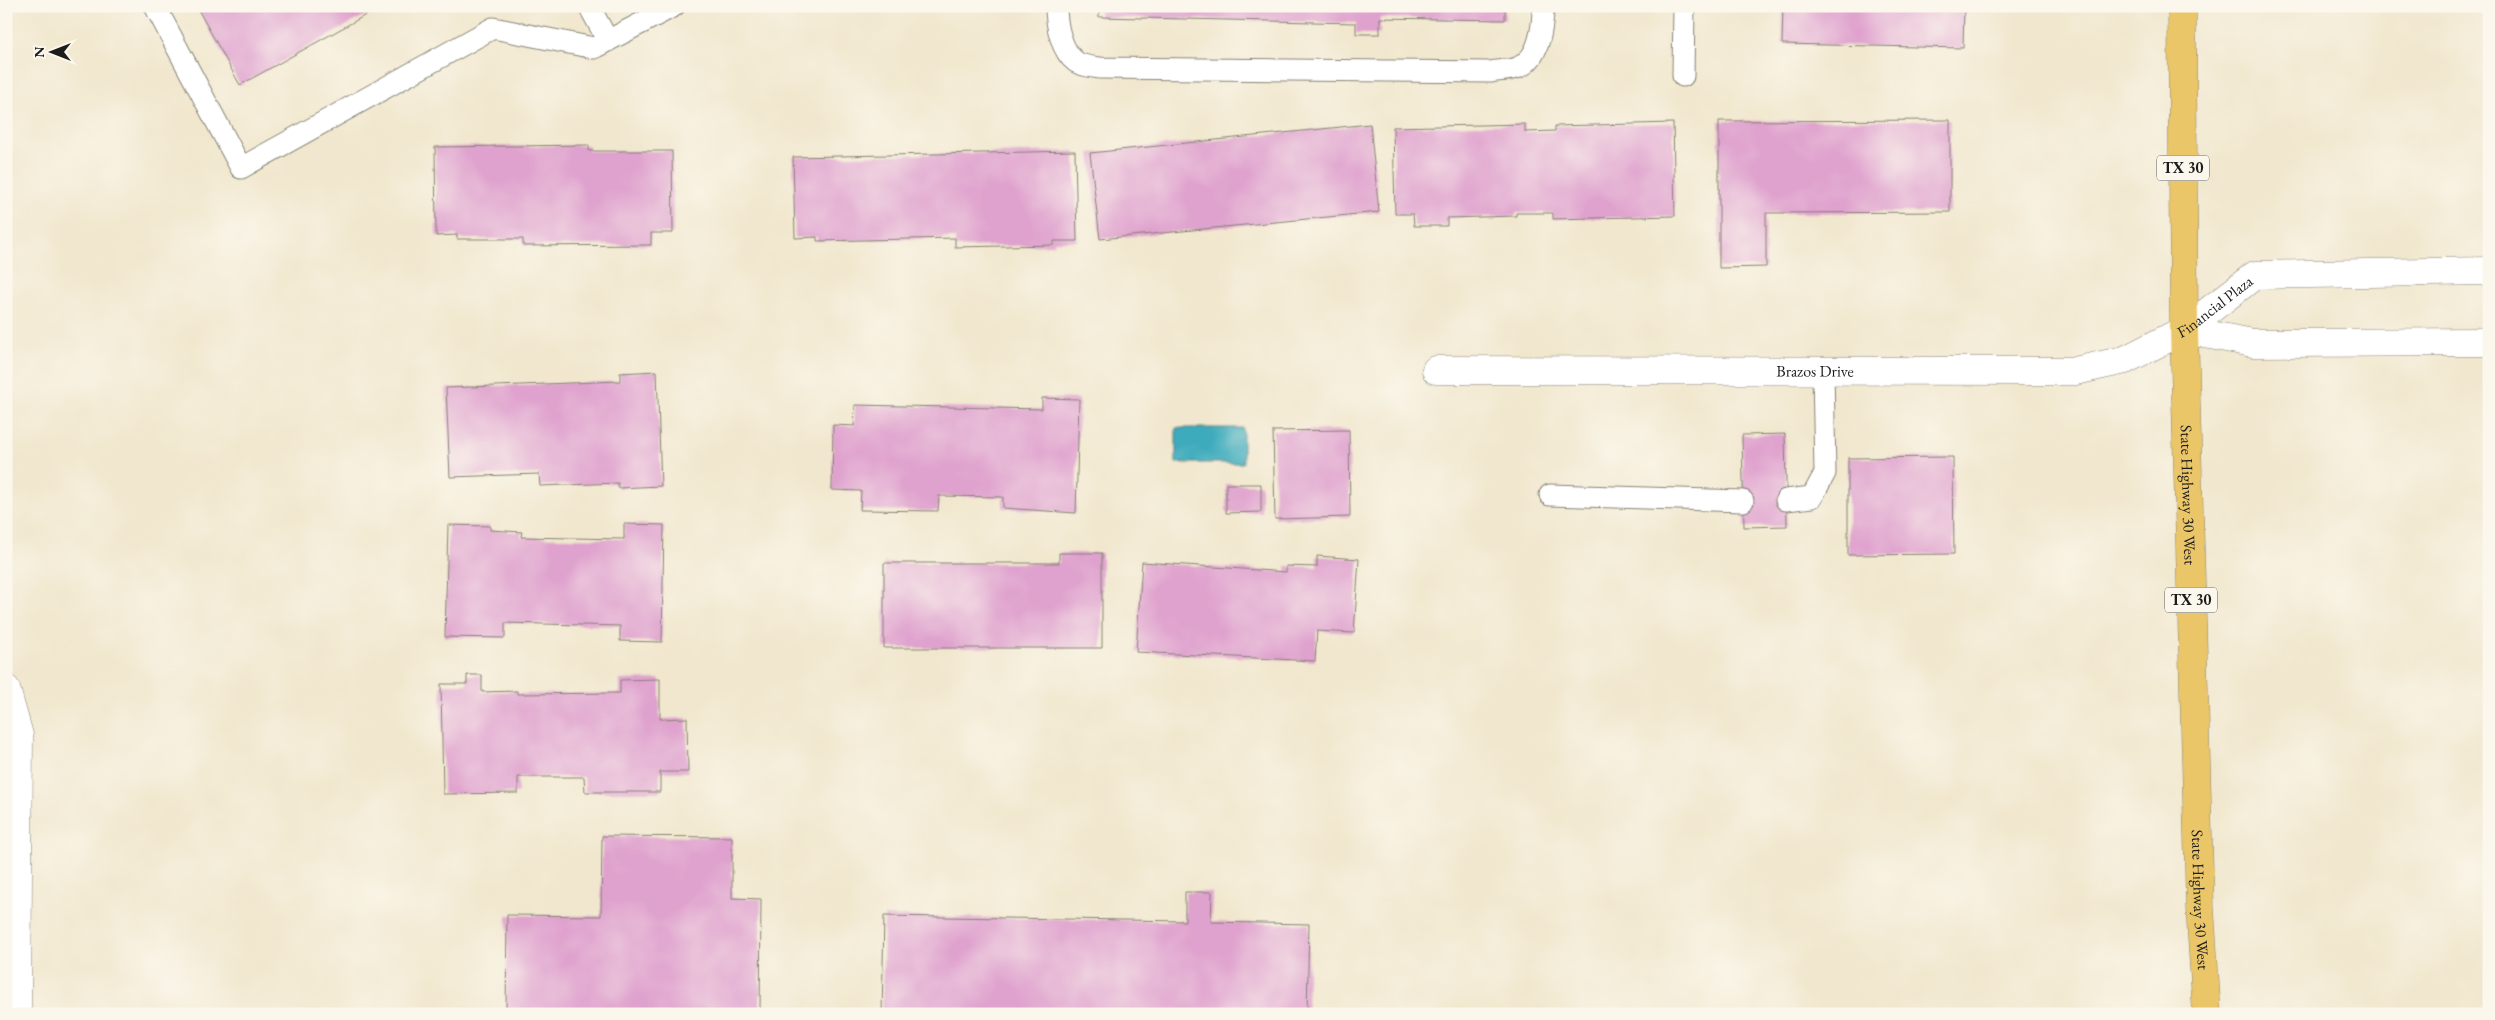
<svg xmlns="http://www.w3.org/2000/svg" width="2495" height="1020" viewBox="0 0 2495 1020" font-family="'EB Garamond',serif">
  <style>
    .water { fill: #3dabbc; stroke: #2c646c }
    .building { fill: #dfa1ce }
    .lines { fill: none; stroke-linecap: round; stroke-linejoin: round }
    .service-casing { stroke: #868275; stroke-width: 23 }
    .minor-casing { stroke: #868275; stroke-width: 29 }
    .primary-casing { stroke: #868275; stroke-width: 29 }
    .service { stroke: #fff; stroke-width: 21 }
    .minor { stroke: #fff; stroke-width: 28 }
    .primary { stroke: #ebc669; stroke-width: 28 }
    .labels { text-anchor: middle; stroke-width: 4; stroke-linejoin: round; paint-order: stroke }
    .shield { fill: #fbf7ec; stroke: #5f5e5a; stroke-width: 1 }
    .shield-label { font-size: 15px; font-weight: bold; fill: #1c1c1c }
    .street-label { font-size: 16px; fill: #1c1c1c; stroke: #fbf7ec }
  </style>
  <rect width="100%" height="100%" fill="#fbf7ec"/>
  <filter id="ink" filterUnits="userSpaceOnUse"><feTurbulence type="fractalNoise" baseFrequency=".02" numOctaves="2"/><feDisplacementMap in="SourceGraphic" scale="10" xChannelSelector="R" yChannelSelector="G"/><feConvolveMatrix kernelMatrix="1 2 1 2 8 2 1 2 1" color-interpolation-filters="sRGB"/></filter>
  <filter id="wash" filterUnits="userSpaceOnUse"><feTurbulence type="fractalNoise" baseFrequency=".0096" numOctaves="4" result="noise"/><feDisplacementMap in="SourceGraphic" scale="20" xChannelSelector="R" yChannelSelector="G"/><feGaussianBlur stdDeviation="1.12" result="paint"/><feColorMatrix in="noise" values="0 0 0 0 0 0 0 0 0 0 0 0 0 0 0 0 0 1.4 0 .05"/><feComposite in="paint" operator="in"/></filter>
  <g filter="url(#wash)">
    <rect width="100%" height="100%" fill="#f1e7ce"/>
    <path class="water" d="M 1176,428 L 1243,428 L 1243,463 L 1176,463 Z"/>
    <g id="blocks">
      <path class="building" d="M 196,6 L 382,6 L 240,85 Z
        M 1099,6 L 1505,6 L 1505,20 L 1380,18 L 1380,34 L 1356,34 L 1356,23 L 1099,17 Z
        M 1783,6 L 1964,6 L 1963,48 L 1782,44 Z
        M 1950,120 L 1950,212 L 1766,213 L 1766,267 L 1719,268 L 1719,121 Z
        M 1673,123 L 1675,216 L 1553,219 L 1553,213 L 1516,213 L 1516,216 L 1447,218 L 1447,226 L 1414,226 L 1413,214 L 1395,214 L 1393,127 L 1525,124 L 1525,132 L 1555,131 L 1555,126 Z
        M 1370,124 L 1379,212 L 1100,239 L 1090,153 Z
        M 589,145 L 589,151 L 672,151 L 673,233 L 651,233 L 651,245 L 523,246 L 523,239 L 457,239 L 457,235 L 436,236 L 435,147 Z
        M 1075,151 L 1077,241 L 1054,241 L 1054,245 L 955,247 L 955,238 L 817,241 L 817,237 L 795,238 L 793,157 Z
        M 657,371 L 661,486 L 618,488 L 618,483 L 540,486 L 539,474 L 450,477 L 446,388 L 620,381 L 620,373 Z
        M 1042,398 L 1079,399 L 1076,513 L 1003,508 L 1003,497 L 939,496 L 938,511 L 860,510 L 861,491 L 832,490 L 833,425 L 854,426 L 855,405 L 1042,409 Z
        M 1349,430 L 1350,517 L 1275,519 L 1273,431 Z
        M 1785,434 L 1787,526 L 1744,527 L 1742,435 Z
        M 1953,457 L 1954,554 L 1848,555 L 1848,458 Z
        M 1226,484 L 1261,484 L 1261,512 L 1226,513 Z
        M 624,524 L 664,525 L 662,642 L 620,641 L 620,626 L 505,623 L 505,638 L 445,637 L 448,525 L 490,526 L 490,530 L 522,532 L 521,537 L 624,539 Z
        M 1059,553 L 1102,553 L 1102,648 L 884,648 L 884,563 L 1059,563 Z
        M 1317,556 L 1359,559 L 1354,633 L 1317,631 L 1315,661 L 1136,652 L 1142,562 L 1286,572 L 1286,566 L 1317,567 Z
        M 467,675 L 482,675 L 482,692 L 517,691 L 517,694 L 620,693 L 620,680 L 660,679 L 660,719 L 687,718 L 688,772 L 660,772 L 660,792 L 585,792 L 584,777 L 518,777 L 518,793 L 443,794 L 441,684 L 467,684 Z
        M 602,836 L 732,837 L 732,898 L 761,899 L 760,1014 L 506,1014 L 507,915 L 601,916 Z
        M 1185,892 L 1212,892 L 1211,922 L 1309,924 L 1307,1014 L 882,1014 L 884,916 L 1185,921 Z"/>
    </g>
  </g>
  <g filter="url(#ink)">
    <use href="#blocks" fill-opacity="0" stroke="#868275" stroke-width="1"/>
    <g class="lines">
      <defs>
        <path id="service" d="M 155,6 L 241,168 L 493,28 L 594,48 L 674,6
          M 589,6 L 608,41
          M 1056,6 C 1056,24 1061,51 1076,62 C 1082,66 1093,67 1100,68 L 1491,72 C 1499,70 1512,71 1519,67 C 1540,58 1543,25 1543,6
          M 1683,76 L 1684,6
          M 1550,495 L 1743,501
          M 1786,500 L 1812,497 L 1825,473 L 1823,371"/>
        <g id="minor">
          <path d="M 2184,330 L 2253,343 L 2489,342"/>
          <path id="s1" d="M 1436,370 L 2075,371 L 2125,360 L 2184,330 L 2255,275 L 2489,271"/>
          <path d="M 6,689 L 19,735 L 17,1014"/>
        </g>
        <g id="primary">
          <path id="s2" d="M 2182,6 L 2184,330 L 2200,908 L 2207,1014"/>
        </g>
      </defs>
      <use href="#service" class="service-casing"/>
      <use href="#minor" class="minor-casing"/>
      <use href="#primary" class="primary-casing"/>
      <use href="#service" class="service"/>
      <use href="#minor" class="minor"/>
      <use href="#primary" class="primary"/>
    </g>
  </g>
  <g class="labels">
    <g class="shield">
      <rect x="2157" y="155.5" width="52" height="25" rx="4"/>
      <rect x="2165" y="587.5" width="52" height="25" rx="4"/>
    </g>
    <g class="shield-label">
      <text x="2183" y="173">TX 30</text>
      <text x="2191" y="605">TX 30</text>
    </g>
    <g class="street-label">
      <text dy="6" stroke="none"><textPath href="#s1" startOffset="795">Financial Plaza</textPath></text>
      <text dy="6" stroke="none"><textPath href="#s1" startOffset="379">Brazos Drive</textPath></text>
      <text dy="6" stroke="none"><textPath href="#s2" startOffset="489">State Highway 30 West</textPath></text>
      <text dy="6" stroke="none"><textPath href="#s2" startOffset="894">State Highway 30 West</textPath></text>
    </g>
  </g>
  <rect width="2495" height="1020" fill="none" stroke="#fbf7ec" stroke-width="25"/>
  <g transform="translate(52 52) rotate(270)" stroke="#fbf7ec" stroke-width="4" paint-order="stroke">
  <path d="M0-4L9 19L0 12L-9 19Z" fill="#1c1c1c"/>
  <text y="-8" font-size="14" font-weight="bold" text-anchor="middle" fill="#1c1c1c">N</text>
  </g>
</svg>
